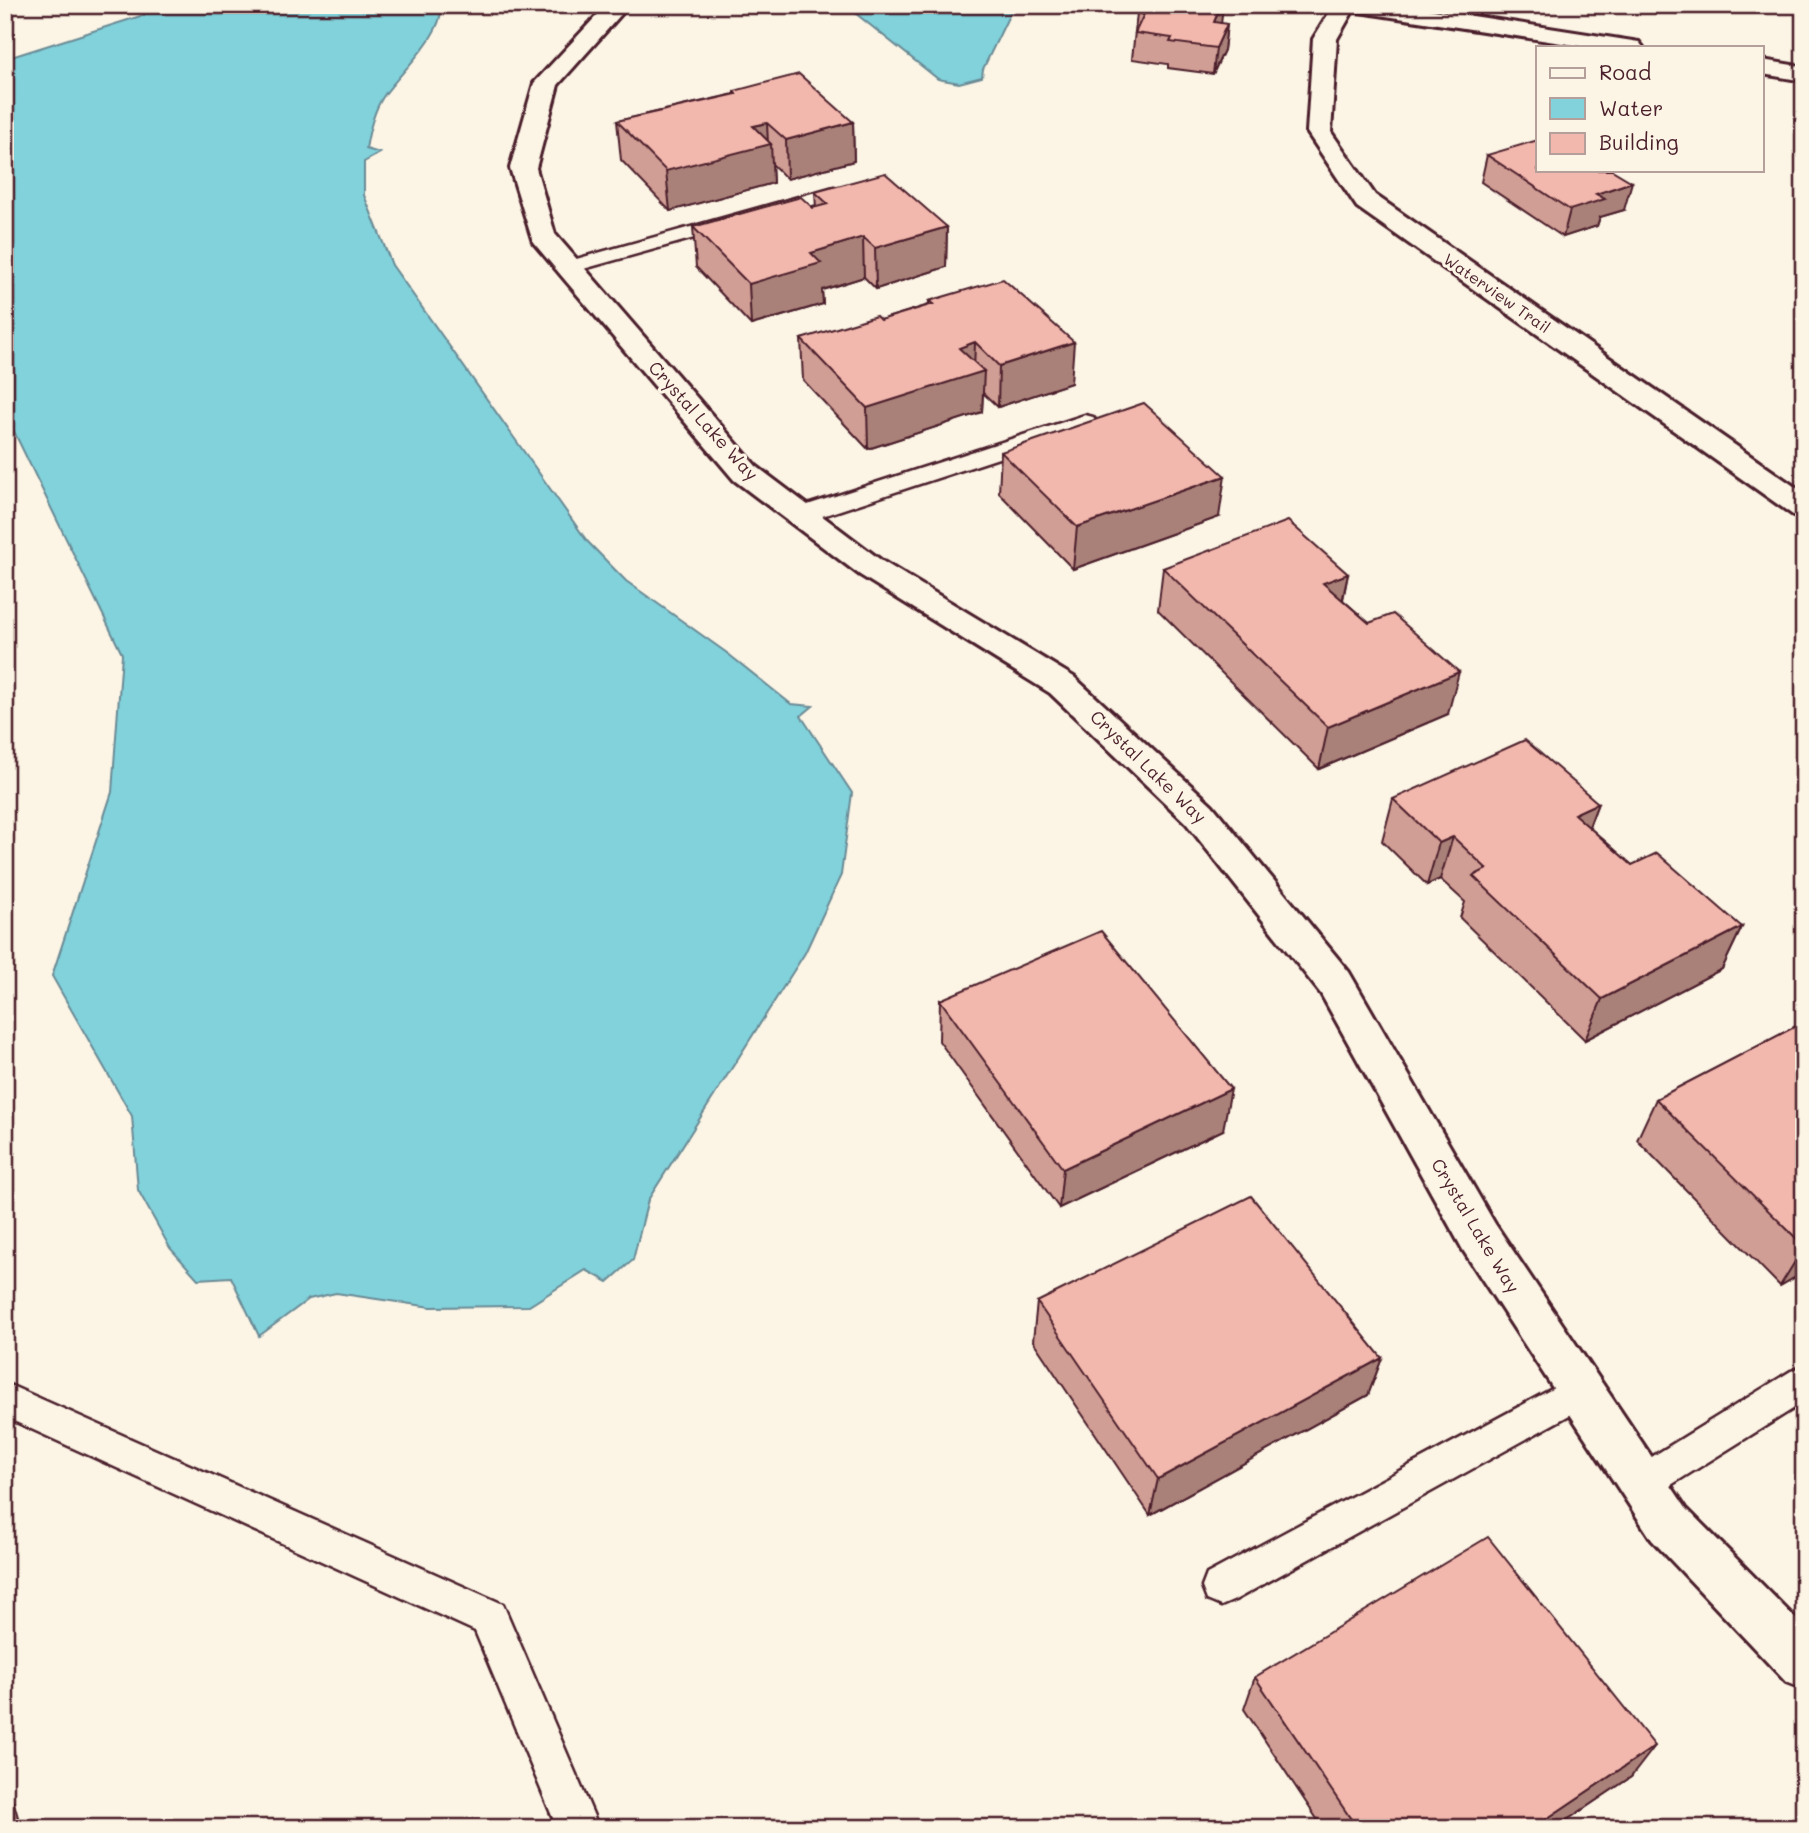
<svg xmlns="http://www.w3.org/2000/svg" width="1809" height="1833" viewBox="0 0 1809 1833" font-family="Mali,sans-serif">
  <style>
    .water { fill: #81d2db; stroke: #6b8a95; stroke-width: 2 }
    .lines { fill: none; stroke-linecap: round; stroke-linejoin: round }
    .lane-casing { stroke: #4a1f2b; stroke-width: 5 }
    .street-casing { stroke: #4a1f2b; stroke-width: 6 }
    .path { stroke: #4a1f2b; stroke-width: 2.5; stroke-dasharray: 3.5 3.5; stroke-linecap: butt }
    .lane { fill: #fcf5e5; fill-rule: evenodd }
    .street { fill: #fcf5e5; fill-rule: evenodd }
    .wall { fill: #d19e95; stroke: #4a1f2b; stroke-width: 2 }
    .shaded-wall { fill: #aa8179; stroke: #4a1f2b; stroke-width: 2 }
    .building { fill: #f3b8ad; stroke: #4a1f2b; stroke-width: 2 }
    .labels { text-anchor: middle; stroke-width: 6; stroke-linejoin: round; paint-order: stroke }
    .far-street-label { font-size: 16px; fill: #4a1f2b; stroke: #fcf5e5 }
    .street-label { font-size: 18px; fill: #4a1f2b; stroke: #fcf5e5 }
  </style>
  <rect width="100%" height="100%" fill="#fcf5e5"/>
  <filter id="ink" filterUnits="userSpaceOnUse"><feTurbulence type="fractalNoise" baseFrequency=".0143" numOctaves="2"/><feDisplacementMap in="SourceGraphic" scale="14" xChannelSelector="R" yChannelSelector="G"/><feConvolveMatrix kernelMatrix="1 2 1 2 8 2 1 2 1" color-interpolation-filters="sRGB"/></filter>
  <g filter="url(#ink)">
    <path class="water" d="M 175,5 L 441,5 C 445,34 399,73 383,97 C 373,112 369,131 366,149 L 380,153 L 364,162 L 364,195 L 392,265 L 587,541 L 626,581 L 727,653 L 791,704 L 813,706 L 801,716 L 852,793 L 841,875 L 805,953 L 648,1200 L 633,1260 L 608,1282 L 586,1270 L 529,1306 L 431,1307 L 336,1293 L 309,1299 L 259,1336 L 231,1277 L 198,1279 L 170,1248 L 138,1190 L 132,1116 L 52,976 L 112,792 L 122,654 L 5,413 L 5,59 Z
      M 845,5 L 1014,5 L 983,69 L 982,77 L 959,83 L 938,79 Z"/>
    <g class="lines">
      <defs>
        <path id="lane" d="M 834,187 L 841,189 L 844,193 L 841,197 L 569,273 L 562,271 L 558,267 L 562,263 Z
          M 1085,415 L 1093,417 L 1097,422 L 1093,427 L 810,520 L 801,522 L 792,520 L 789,515 L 792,510 Z
          M 1804,1366 L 1804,1402 L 1655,1495 L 1642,1500 L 1629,1495 L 1623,1483 L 1629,1471 L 1791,1371 Z
          M 1580,1374 L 1593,1378 L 1598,1390 L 1593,1402 L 1235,1600 L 1221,1606 L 1207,1600 L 1202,1587 L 1207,1574 Z
          M 5,1383 L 503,1604 L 599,1828 L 557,1828 L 475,1631 L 5,1417 Z"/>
        <path id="street" d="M 602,5 L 624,5 L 624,11 L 558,85 L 536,168 L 555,234 L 756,466 L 882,561 L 1074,677 L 1212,805 L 1349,972 L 1495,1224 L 1686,1508 L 1804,1627 L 1804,1689 L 1786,1682 L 1652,1540 L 1463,1250 L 1321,994 L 1186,823 L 1050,693 L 860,575 L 734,480 L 533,242 L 510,168 L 534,83 L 602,10 Z
          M 1334,5 L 1402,5 L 1639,42 L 1643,47 L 1587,47 L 1353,11 L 1337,39 L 1331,132 L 1375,195 L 1804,493 L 1804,517 L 1793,515 L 1357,207 L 1307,132 L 1313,39 Z
          M 1762,60 L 1804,67 L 1804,81 L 1762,74 Z"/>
      </defs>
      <use href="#lane" class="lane-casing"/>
      <use href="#street" class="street-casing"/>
      <path class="path" d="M 5,8 L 21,5"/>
      <use href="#lane" class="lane"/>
      <use href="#street" class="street"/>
    </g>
    <path class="wall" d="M 1639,5 L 1682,5 L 1680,14 L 1639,7 Z
      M 1685,5 L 1728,5 L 1726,12 Z
      M 1137,13 L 1227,24 L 1224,50 L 1213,74 L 1168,68 L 1168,64 L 1132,59 Z
      M 734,91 L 853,122 L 854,161 L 787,179 L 772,164 L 773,183 L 670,211 L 621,160 L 617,121 L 734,94 Z
      M 1487,155 L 1624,210 L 1600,217 L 1597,226 L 1563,237 L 1481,182 Z
      M 815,192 L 947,227 L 946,267 L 876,289 L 864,277 L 822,290 L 823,304 L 751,325 L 696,267 L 693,227 L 813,208 L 816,208 Z
      M 929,301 L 1071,383 L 998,407 L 983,393 L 982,412 L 868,449 L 803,380 L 801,339 L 880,320 L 929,305 Z
      M 1001,452 L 1219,517 L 1073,569 L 999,493 Z
      M 1163,568 L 1348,574 L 1343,600 L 1369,623 L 1448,714 L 1319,769 L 1158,610 Z
      M 1393,799 L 1598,803 L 1589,827 L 1632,865 L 1742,927 L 1722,969 L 1585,1040 L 1460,918 L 1465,902 L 1440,879 L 1427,885 L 1382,841 Z
      M 940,1000 L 1223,1130 L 1059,1208 L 939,1041 Z
      M 1804,1022 L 1804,1272 L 1780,1286 L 1637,1140 L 1656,1099 Z
      M 1037,1302 L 1382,1358 L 1368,1395 L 1150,1515 L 1033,1341 Z
      M 1255,1677 L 1631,1777 L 1555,1828 L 1323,1828 L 1244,1709 Z"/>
    <path class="shaded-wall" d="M 1221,5 L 1223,5 L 1221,25 L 1214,22 Z
      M 1227,24 L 1224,50 L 1213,74 L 1216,48 Z
      M 853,122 L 854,161 L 787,179 L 786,140 Z
      M 767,123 L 768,144 L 771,144 L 773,183 L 670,211 L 666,171 L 753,126 Z
      M 1632,182 L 1624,210 L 1600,217 L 1597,226 L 1563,237 L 1570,210 L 1596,194 Z
      M 947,227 L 946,267 L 876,289 L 875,248 Z
      M 863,237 L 864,277 L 822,290 L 823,304 L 751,325 L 749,284 L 811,253 Z
      M 975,342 L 974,374 L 984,371 L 982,412 L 868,449 L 867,408 L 959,348 Z
      M 1074,342 L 1071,383 L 998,407 L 999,366 Z
      M 1225,476 L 1219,517 L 1073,569 L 1077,527 Z
      M 1348,574 L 1339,616 L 1323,583 Z
      M 1459,672 L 1448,714 L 1319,769 L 1328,727 Z
      M 1598,803 L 1582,845 L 1574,814 Z
      M 1453,837 L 1440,879 L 1427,885 L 1439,843 Z
      M 1742,927 L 1722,969 L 1585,1040 L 1602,999 Z
      M 1231,1089 L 1223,1130 L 1059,1208 L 1063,1169 Z
      M 1804,1247 L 1804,1272 L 1780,1286 Z
      M 1382,1358 L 1368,1395 L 1150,1515 L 1158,1479 Z
      M 1655,1746 L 1631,1777 L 1555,1828 L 1533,1828 Z
      M 5,1794 L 14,1803 L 21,1828 L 13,1828 Z"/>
    <path class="building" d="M 1141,5 L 1221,5 L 1214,22 L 1227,24 L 1216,48 L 1170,42 L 1172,38 L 1135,33 L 1144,14 L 1137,13 Z
      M 799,74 L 853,122 L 786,140 L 767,123 L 753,126 L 771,144 L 666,171 L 617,121 L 736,94 L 734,91 Z
      M 1538,140 L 1538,170 L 1612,170 L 1632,182 L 1596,194 L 1605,199 L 1570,210 L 1487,155 Z
      M 885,173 L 947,227 L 875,248 L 863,237 L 811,253 L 821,263 L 749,284 L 693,227 L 801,197 L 813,208 L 828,204 L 815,192 Z
      M 1003,279 L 1074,342 L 999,366 L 975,342 L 959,348 L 984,371 L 867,408 L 801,339 L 876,316 L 880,320 L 933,304 L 929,301 Z
      M 1144,403 L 1225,476 L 1077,527 L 1001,452 Z
      M 1288,521 L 1348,574 L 1323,583 L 1369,623 L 1393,614 L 1459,672 L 1328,727 L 1163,568 Z
      M 1525,740 L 1598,803 L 1574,814 L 1632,865 L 1657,853 L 1742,927 L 1602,999 L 1473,876 L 1487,869 L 1453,837 L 1439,843 L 1393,799 Z
      M 1101,931 L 1231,1089 L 1063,1169 L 940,1000 Z
      M 1804,1022 L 1804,1246 L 1656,1099 Z
      M 1251,1196 L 1382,1358 L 1158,1479 L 1037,1302 Z
      M 1488,1537 L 1655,1746 L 1533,1828 L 1357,1828 L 1255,1677 Z
      M 5,1797 L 13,1828 L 5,1828 Z"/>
  </g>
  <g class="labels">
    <g class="far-street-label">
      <text transform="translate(1497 293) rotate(35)" y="6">Waterview Trail</text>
    </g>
    <g class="street-label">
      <text transform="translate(703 421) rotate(48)" y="6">Crystal Lake Way</text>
      <text transform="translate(1148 767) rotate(44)" y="6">Crystal Lake Way</text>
      <text transform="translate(1475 1226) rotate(59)" y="6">Crystal Lake Way</text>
    </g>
  </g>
  <rect width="1809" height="1833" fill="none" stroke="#fcf5e5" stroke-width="28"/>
  <rect x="14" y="14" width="1781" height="1805" fill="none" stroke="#4a1f2b" stroke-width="2.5" filter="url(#ink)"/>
  <rect x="1536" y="46" width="228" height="126" fill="#fcf5e5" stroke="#b59f9b" stroke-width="2"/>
  <rect x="1550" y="68" width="35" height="10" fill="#fcf5e5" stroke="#b59f9b" stroke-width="2"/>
  <text x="1599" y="80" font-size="21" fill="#4a1f2b">Road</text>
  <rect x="1550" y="98" width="35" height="21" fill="#81d2db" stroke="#b59f9b" stroke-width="2"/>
  <text x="1599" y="116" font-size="21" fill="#4a1f2b">Water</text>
  <rect x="1550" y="133" width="35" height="21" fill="#f3b8ad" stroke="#b59f9b" stroke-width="2"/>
  <text x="1599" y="150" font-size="21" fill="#4a1f2b">Building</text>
</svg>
